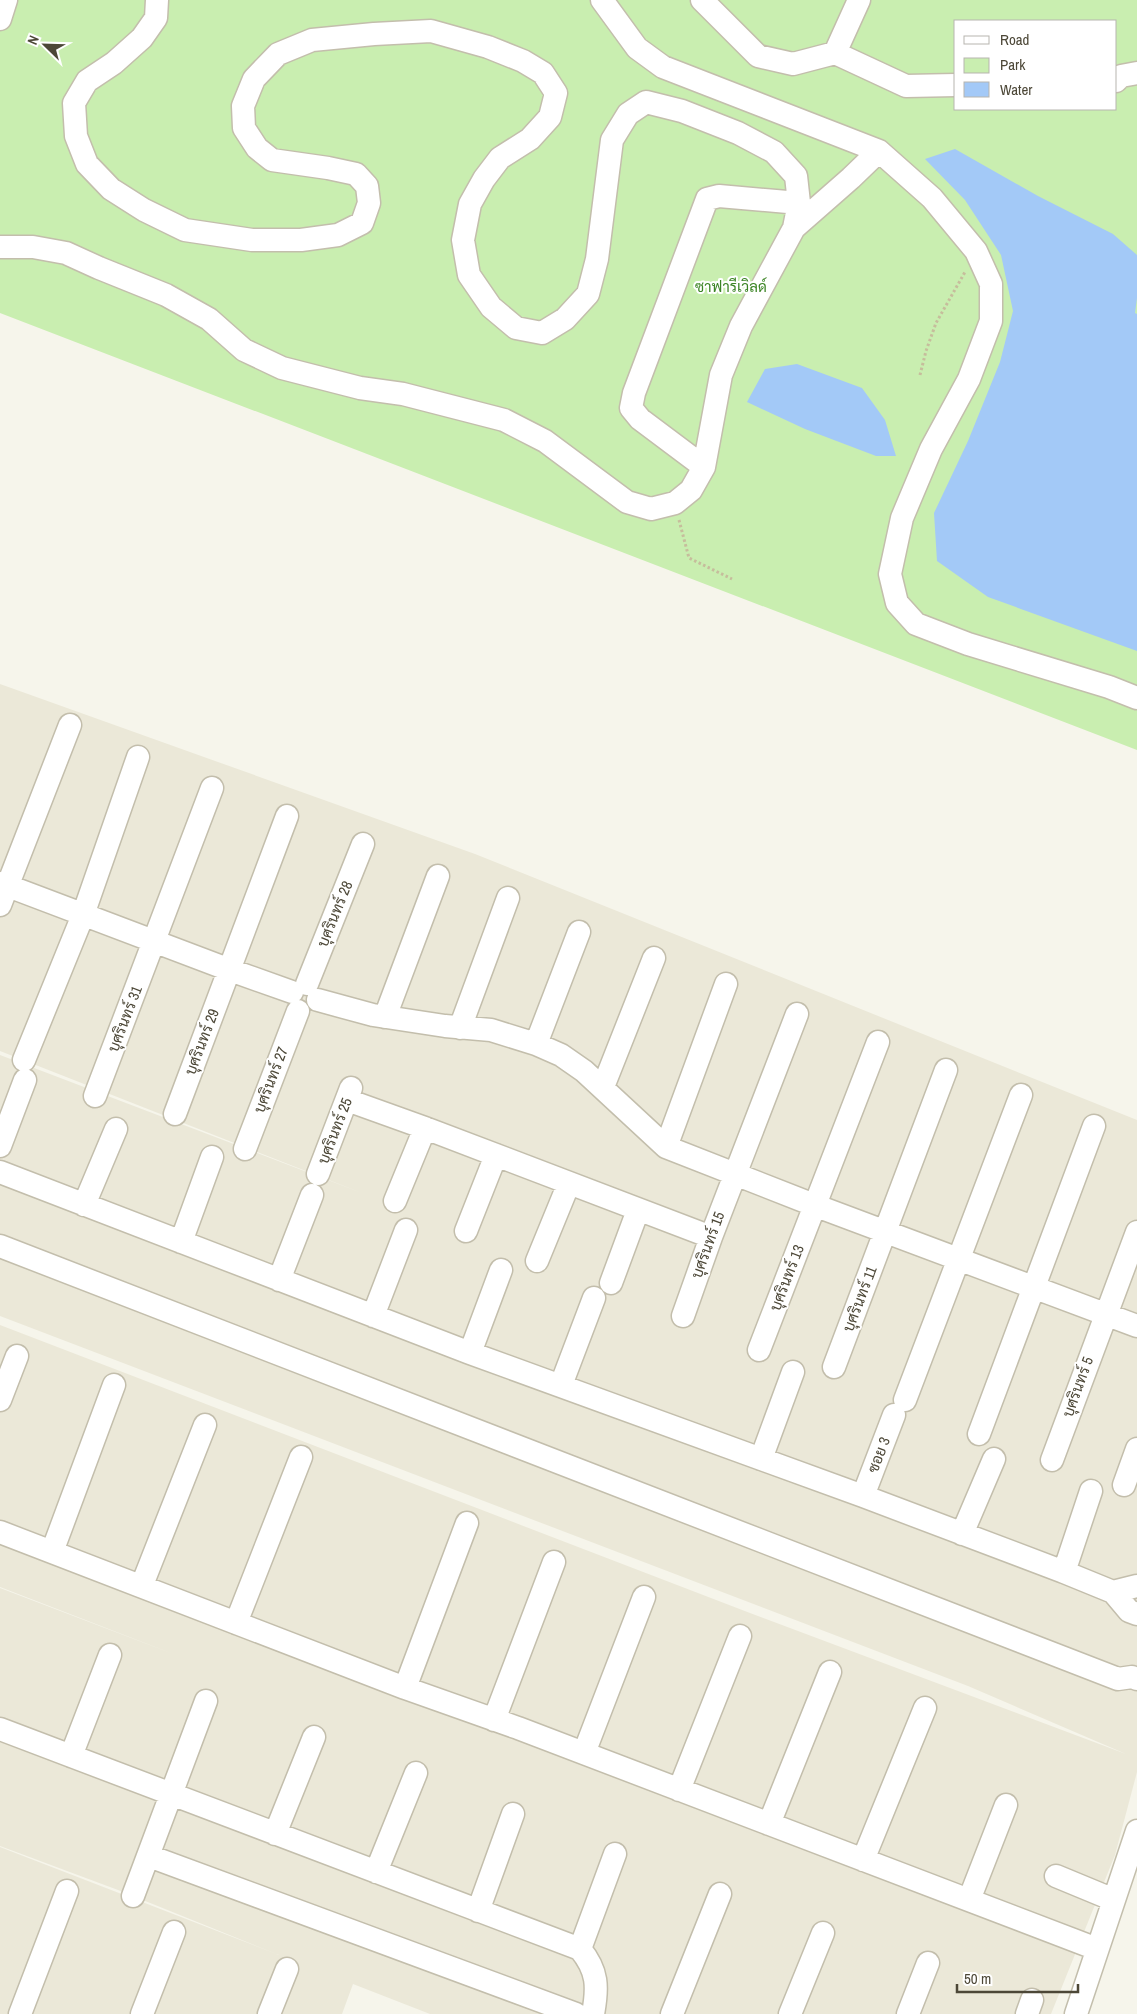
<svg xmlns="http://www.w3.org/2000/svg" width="1137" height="2014" viewBox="0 0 1137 2014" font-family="'Archivo Narrow',Sarabun,sans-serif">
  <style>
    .residential { fill: #ebe8d8 }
    .green { fill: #c9eeb0; fill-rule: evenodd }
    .water { fill: #a3c9f7 }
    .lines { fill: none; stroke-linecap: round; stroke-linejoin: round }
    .minor-casing { stroke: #c3beac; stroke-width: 25 }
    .path { stroke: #c6bd9c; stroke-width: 3; stroke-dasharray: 2.5 2.5; stroke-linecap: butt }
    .minor { stroke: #fff; stroke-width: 22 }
    .labels { text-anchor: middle; stroke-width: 4; stroke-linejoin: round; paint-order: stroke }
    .park-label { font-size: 15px; fill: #3b8424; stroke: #fff }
    .street-label { font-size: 15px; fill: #4c4737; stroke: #fff }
  </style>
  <rect width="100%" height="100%" fill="#f6f5eb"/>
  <path class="residential" d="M 0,684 L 475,854 L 1137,1120 L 1137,1772 L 1115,1855 L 1051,2014 L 430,2014 L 353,1984 L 342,2014 L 0,2014 L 0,1847 L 279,1955 L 118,1890 L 0,1846 L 0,1588 L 176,1655 L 0,1587 L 0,1325 L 750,1613 L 1126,1754 L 968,1686 L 0,1316 L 0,1055 L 362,1193 L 0,1051 Z"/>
  <path class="green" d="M 0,0 L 1137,0 L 1137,750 L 0,313 ZM 956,21 L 1116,21 L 1116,109 L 956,109 Z"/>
  <path class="water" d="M 955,149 L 1038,196 L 1113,234 L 1137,255 L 1137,298 L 1135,313 L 1137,314 L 1137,651 L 988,597 L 937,561 L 934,513 L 968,441 L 1000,362 L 1013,311 L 1001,255 L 965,200 L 925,159 Z
    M 797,364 L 862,388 L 885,420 L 896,456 L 876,456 L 805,429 L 747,402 L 765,369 Z"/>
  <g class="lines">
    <defs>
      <path id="minor" d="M 602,0 L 637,48 L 663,67 L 879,151 L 932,198 L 976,251 L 991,284 L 991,321 L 969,379 L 931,449 L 902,518 L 890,574 L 897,603 L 916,624 L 968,644 L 1109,687 L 1137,698
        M 702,0 L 758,56 L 793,64 L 835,53 L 906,86 L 956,85
        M 0,19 L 6,0
        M 835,53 L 859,0
        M 1116,81 L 1121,76 L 1137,73
        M 794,228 L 851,178 L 879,151
        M 0,247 L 33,247 L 66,253 L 99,268 L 166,295 L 209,319 L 244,350 L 282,368 L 360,388 L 403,394 L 504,420 L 545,441 L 627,502 L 651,509 L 675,503 L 691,490 L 704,467 L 721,375 L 741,326 L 794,228 L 799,203 L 796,176 L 774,152 L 738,133 L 682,111 L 646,102 L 628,114 L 612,140 L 597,259 L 588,294 L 565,319 L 542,333 L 516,328 L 491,307 L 469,275 L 463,240 L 470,204 L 484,179 L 500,158 L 530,139 L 550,117 L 556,93 L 543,73 L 523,61 L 488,47 L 431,31 L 374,34 L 312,40 L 278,54 L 254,79 L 243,106 L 244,128 L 257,148 L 272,160 L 328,168 L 356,174 L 367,186 L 369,203 L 362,223 L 338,235 L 301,240 L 252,240 L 185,230 L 144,210 L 111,189 L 87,164 L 76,136 L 74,103 L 87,81 L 114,63 L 142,38 L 156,18 L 157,0
        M 704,467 L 640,419 L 631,408 L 634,393 L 707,199 L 719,196 L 799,203
        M 0,883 L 230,970 L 292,992
        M 0,905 L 70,725
        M 307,984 L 363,844
        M 318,1000 L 373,1015 L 445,1026 L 491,1030 L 536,1044 L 561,1055 L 584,1071 L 666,1147 L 814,1205 L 1137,1326
        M 385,1017 L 438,876
        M 460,1028 L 508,898
        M 536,1044 L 579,932
        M 24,1060 L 83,915 L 138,757
        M 603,1087 L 654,958
        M 95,1096 L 212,788
        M 347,1100 L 425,1128 L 711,1237
        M 175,1114 L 287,816
        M 0,1146 L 25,1080
        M 666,1147 L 726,984
        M 245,1149 L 298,1011
        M 0,1172 L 470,1353 L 863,1496 L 1064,1572 L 1113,1592 L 1129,1611 L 1137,1614
        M 318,1174 L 351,1088
        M 395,1201 L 425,1128
        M 84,1205 L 116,1129
        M 466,1231 L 496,1155
        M 181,1242 L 212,1157
        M 0,1246 L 1118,1679 L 1132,1677 L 1137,1679
        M 537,1261 L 569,1183
        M 279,1280 L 312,1195
        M 611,1283 L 638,1210
        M 373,1316 L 406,1230
        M 683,1316 L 711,1237 L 797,1014
        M 759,1350 L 878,1042
        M 470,1353 L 501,1270
        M 834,1367 L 946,1070
        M 561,1385 L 594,1298
        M 0,1400 L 17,1356
        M 905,1400 L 1021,1095
        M 979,1434 L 1094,1126
        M 761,1459 L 793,1372
        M 1052,1460 L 1137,1232
        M 1124,1485 L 1137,1449
        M 863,1496 L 894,1415
        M 0,1532 L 405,1688 L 518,1728 L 1097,1949
        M 962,1534 L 994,1459
        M 52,1552 L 114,1385
        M 1064,1572 L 1091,1491
        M 142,1585 L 205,1425
        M 1113,1592 L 1137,1586
        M 236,1623 L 301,1457
        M 405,1688 L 467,1523
        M 494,1720 L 554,1562
        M 0,1729 L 580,1949 C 598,1971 598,1987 593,2014
        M 584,1753 L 644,1597
        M 71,1756 L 110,1655
        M 679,1790 L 740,1636
        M 769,1824 L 830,1672
        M 275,1834 L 314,1737
        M 149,1856 L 576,2014
        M 863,1860 L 925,1708
        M 376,1872 L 416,1773
        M 1056,1876 L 1114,1900
        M 133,1896 L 206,1701
        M 969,1900 L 1006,1805
        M 478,1911 L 513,1814
        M 580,1949 L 615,1854
        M 20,2014 L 67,1891
        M 142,2014 L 174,1932
        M 269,2014 L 287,1969
        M 672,2014 L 720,1894
        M 790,2014 L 823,1933
        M 908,2014 L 928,1963
        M 1027,2014 L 1032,2000
        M 1076,2014 L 1137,1831"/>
    </defs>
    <use href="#minor" class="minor-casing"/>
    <path class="path" d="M 920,375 L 926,351 L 936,323 L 965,272
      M 679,520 L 689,558 L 732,579"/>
    <use href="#minor" class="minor"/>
  </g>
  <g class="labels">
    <g class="park-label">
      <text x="731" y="292">ซาฟารีเวิลด์</text>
    </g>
    <g class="street-label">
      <text transform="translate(335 914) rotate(-68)" y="5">บุศรินทร์ 28</text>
      <text transform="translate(125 1019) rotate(-69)" y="5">บุศรินทร์ 31</text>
      <text transform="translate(202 1042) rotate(-69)" y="5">บุศรินทร์ 29</text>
      <text transform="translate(271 1080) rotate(-69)" y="5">บุศรินทร์ 27</text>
      <text transform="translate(335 1131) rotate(-69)" y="5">บุศรินทร์ 25</text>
      <text transform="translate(708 1245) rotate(-70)" y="5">บุศรินทร์ 15</text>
      <text transform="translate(787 1278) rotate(-69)" y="5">บุศรินทร์ 13</text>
      <text transform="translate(860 1299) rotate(-69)" y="5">บุศรินทร์ 11</text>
      <text transform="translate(1078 1387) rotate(-70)" y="5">บุศรินทร์ 5</text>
      <text transform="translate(879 1455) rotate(-69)" y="5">ซอย 3</text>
    </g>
  </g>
  <rect x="954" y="20" width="162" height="90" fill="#ffffff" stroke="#b7b5af"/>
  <rect x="964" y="36" width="25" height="8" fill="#ffffff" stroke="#b7b5af"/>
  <text x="1000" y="45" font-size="15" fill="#4c4737">Road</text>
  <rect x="964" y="58" width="25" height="15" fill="#c9eeb0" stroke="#b7b5af"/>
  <text x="1000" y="70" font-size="15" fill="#4c4737">Park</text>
  <rect x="964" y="82" width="25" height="15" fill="#a3c9f7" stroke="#b7b5af"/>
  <text x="1000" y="95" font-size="15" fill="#4c4737">Water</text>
  <g transform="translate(45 45) rotate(293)" stroke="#ffffff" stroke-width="4" paint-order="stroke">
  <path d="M0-4L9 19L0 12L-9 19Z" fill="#4c4737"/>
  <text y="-8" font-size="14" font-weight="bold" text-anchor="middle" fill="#4c4737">N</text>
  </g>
  <path d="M957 1984v8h121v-8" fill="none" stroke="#4c4737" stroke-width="2.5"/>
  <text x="964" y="1984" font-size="15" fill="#4c4737" stroke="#ffffff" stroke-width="4" paint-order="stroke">50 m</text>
</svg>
